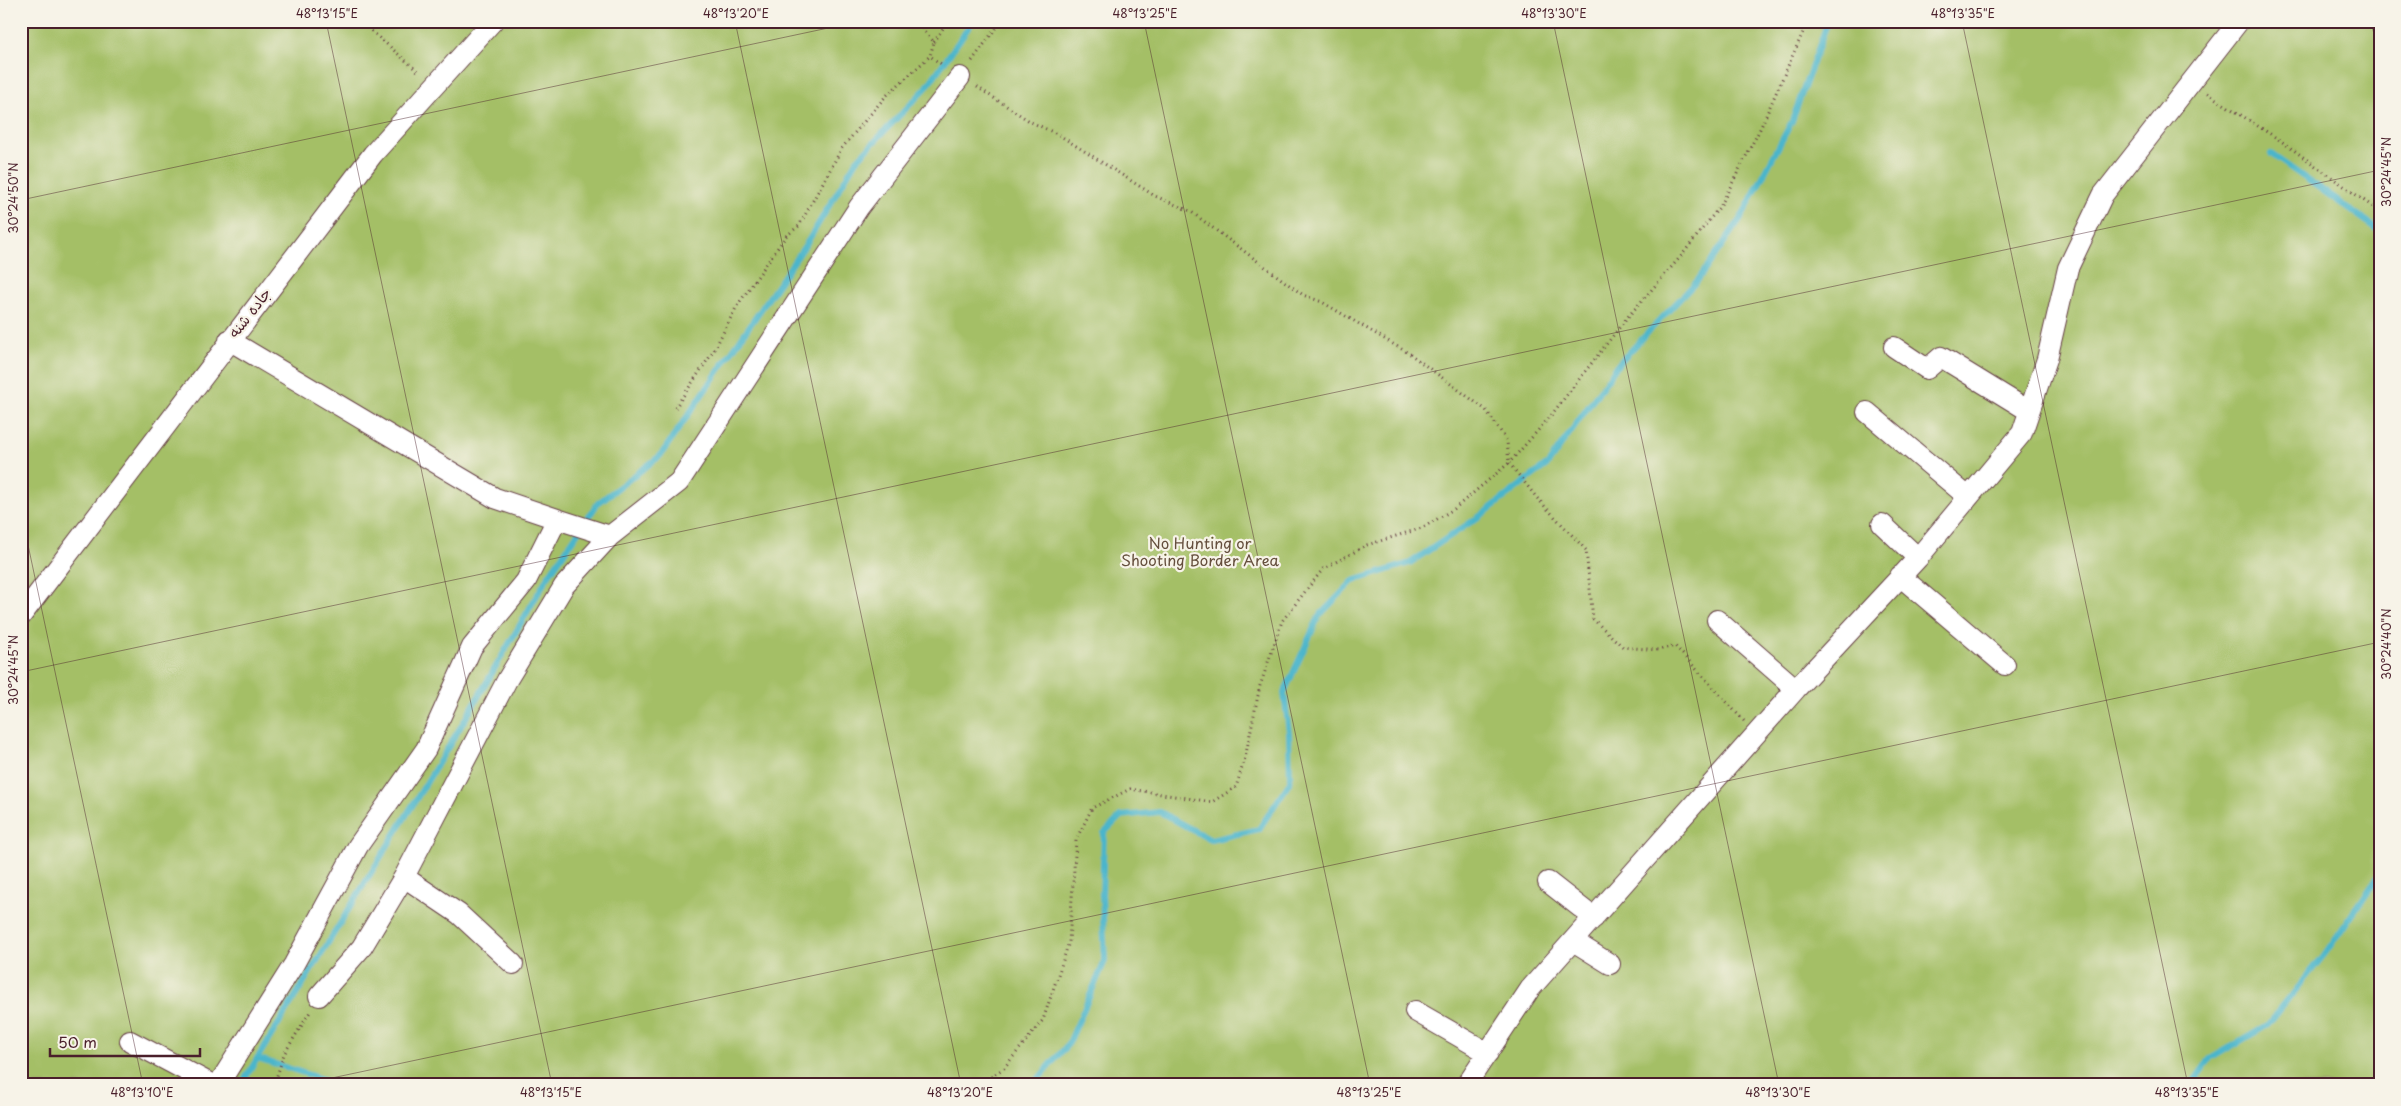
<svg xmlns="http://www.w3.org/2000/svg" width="2401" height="1106" viewBox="0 0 2401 1106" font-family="'Playpen Sans','Playpen Sans Arabic',sans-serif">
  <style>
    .green { fill: #a4bf66; stroke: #776f48 }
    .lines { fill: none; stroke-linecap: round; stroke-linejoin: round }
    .stream { stroke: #4cb5cb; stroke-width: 6 }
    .minor-casing { stroke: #643d44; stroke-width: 22 }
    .path { stroke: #643d44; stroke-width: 3; stroke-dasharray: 1 4; stroke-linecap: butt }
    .minor { stroke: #fff; stroke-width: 20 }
    .ticks { fill: none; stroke: #4a1f2b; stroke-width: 1; stroke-opacity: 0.45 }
    .labels { text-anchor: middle; stroke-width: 4.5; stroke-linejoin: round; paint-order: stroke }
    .street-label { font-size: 15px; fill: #4a1f2b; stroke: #f7f3e8 }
    .park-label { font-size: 15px; fill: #654f3d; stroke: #f7f3e8 }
    .neatline { fill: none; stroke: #4a1f2b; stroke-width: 2 }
    .ticks-label { font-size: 12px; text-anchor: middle; fill: #4a1f2b }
  </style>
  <rect width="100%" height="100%" fill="#f7f3e8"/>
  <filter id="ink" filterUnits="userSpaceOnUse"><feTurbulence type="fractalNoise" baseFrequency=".02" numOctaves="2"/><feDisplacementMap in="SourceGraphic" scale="10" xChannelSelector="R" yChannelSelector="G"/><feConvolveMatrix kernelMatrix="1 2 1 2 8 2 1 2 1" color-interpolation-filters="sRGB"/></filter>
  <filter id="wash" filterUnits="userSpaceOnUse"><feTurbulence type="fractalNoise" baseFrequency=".0096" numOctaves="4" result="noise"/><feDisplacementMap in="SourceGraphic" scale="20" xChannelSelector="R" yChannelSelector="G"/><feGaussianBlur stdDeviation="1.12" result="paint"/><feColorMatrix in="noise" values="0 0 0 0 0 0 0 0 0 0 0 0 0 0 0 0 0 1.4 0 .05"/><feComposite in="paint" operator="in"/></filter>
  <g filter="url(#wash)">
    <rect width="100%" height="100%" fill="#f5e7d1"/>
    <path class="green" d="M 21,21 L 2380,21 L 2380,1085 L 21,1085 Z"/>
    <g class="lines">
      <path class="stream" d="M 2271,154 L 2380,231
        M 257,1058 L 322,1079 L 330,1085
        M 241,1085 L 466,718 L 547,578 L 598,503 L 660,456 L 808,241 L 856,161 L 926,88 L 973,21
        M 1033,1085 L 1069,1043 L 1105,961 L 1102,895 L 1104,833 L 1121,816 L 1160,812 L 1211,840 L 1259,829 L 1290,782 L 1289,733 L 1284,693 L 1319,616 L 1353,581 L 1410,563 L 1483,514 L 1548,464 L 1619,363 L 1698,280 L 1741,218 L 1792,121 L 1828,21
        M 2191,1085 L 2210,1059 L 2268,1025 L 2324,955 L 2380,874"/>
    </g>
  </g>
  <g filter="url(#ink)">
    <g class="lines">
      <defs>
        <path id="minor" d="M 229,340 L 495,498 L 557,519
          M 1894,347 L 1927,369 L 1941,357 L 2029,411
          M 1867,412 L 1968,497
          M 1882,524 L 1918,558
          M 1900,576 L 2005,665
          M 21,616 L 373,154 L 493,21
          M 1717,620 L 1796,689
          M 404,877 L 459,914 L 513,964
          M 1548,882 L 1594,918
          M 1573,941 L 1610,964
          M 319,996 L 362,947 L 404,877 L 507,680 L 564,586 L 610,536
          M 1415,1011 L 1488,1053
          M 130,1041 L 213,1085
          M 218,1085 L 294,964 L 358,846 L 426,749 L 472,647 L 526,581 L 557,519 L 610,536 L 679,482 L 859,207 L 960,77
          M 1466,1085 L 1530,989 L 1796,689 L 1918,558 L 2022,433 L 2047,359 L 2068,268 L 2103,195 L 2239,21"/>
      </defs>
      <use href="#minor" class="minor-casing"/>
      <path class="path" d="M 360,21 L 420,73
        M 915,21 L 934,42 L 930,56 L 944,66
        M 934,42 L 948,21
        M 972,61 L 1001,21
        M 977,87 L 1031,122 L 1059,135 L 1155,196 L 1190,211 L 1303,295 L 1322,302 L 1410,354 L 1486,410 L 1507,441 L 1509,463 L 1454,509 L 1422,528 L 1367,545 L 1323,569 L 1282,621 L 1260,686 L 1245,758 L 1236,787 L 1212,802 L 1130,789 L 1092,808 L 1076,840 L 1069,942 L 1043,1020 L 1004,1068 L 979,1085
        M 2207,93 L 2281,141 L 2380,212
        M 675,408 L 713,352 L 737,306 L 786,236 L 799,226 L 842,148 L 885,97 L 930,56
        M 1744,721 L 1675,646 L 1658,650 L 1623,647 L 1593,619 L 1586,550 L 1537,498 L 1509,463 L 1549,418 L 1626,319 L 1682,255 L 1721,205 L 1760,129 L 1808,21
        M 274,1085 L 284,1054 L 310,1012"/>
      <use href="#minor" class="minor"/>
    </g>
  </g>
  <path class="ticks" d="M 326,21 L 552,1085M 735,21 L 961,1085M 1144,21 L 1370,1085M 1553,21 L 1779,1085M 1962,21 L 2188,1085M 2371,21 L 2380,61M 21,200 L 861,21M 21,512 L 143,1085M 21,672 L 2380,170M 299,1085 L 2380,642"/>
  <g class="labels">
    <g class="street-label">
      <text transform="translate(250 313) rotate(-52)" y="5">جاده شنه</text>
    </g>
    <g class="park-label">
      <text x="1200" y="549">No Hunting or<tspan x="1200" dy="17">Shooting Border Area</tspan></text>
    </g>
  </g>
  <rect width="2401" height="1106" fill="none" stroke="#f7f3e8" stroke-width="55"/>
  <path d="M50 1048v8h150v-8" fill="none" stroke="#4a1f2b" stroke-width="2.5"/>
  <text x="58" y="1048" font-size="15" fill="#4a1f2b" stroke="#f7f3e8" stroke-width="4" paint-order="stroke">50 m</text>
  <rect x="28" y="28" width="2346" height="1050" class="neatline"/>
  <g class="ticks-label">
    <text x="327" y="18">48°13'15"E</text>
    <text x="736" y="18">48°13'20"E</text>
    <text x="1145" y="18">48°13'25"E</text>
    <text x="1554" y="18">48°13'30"E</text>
    <text x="1963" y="18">48°13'35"E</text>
    <text transform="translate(2387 172) rotate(-90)" y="4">30°24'45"N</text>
    <text transform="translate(14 198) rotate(-90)" y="4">30°24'50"N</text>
    <text transform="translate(2387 644) rotate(-90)" y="4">30°24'40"N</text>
    <text transform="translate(14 670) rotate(-90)" y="4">30°24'45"N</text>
    <text x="142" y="1097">48°13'10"E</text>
    <text x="551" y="1097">48°13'15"E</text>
    <text x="960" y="1097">48°13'20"E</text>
    <text x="1369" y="1097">48°13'25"E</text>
    <text x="1778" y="1097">48°13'30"E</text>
    <text x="2187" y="1097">48°13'35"E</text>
  </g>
</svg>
